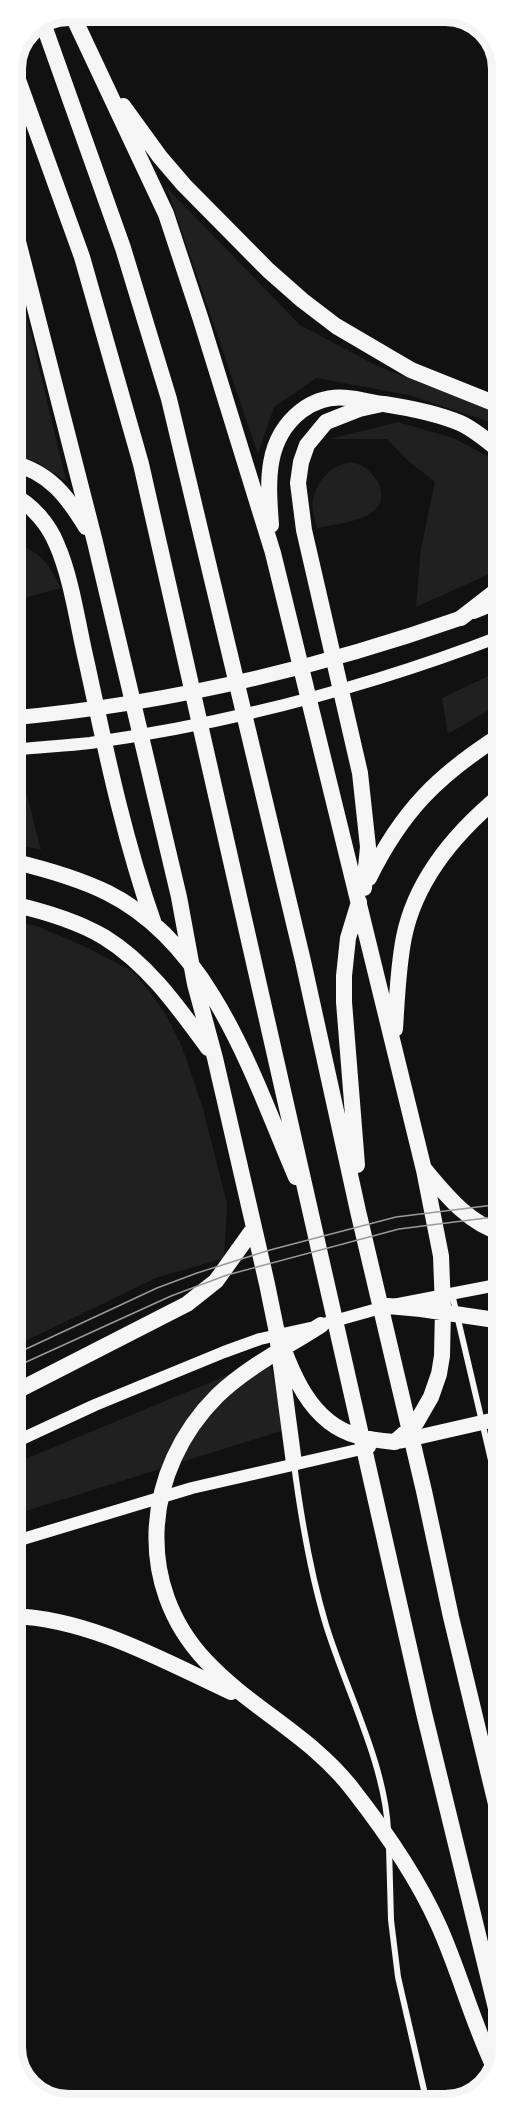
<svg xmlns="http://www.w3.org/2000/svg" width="514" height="2116" viewBox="0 0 514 2116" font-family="Overpass,sans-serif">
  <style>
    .green { fill: #202020 }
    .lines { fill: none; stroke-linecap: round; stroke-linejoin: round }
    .minor { stroke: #f5f5f5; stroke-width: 6 }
    .secondary { stroke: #f5f5f5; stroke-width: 12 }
    .primary { stroke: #f5f5f5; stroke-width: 15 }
    .trunk { stroke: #f5f5f5; stroke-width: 16 }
    .tram { stroke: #9a9a9a; stroke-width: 1.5 }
    .rim { fill: none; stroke: #f5f5f5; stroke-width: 8 }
  </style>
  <rect width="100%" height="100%" fill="#111"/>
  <path class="green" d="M 167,188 L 300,325 L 377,366 L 501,414 L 501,429 L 490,422 L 409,395 L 316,378 L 274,407 L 258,454 Z
    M 12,254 L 66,481 L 37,462 L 12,456 Z
    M 398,422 L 453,438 L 501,463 L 501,562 L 496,571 L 416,607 L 421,548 L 435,482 L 407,460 L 387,439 L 330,439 Z
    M 351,462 C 372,465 392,494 375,510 C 365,521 331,525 317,528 C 315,520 311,508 313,500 C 317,479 332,465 351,462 Z
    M 12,543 C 40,550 49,564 61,588 L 12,601 Z
    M 501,670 L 501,703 L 448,734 L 442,698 Z
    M 24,783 L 41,850 L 12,843 L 12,784 Z
    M 12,921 L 37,926 L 88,948 L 132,971 L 150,992 L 166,1015 L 182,1047 L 203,1109 L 227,1204 L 224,1258 L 156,1278 L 13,1347 Z
    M 269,1358 L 284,1430 L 13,1515 L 13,1464 Z"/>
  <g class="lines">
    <path class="minor" d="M 452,1294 L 502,1507
      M 294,1464 C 301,1518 310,1572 326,1625 C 346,1690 385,1764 388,1830
      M 389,1847 L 391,1920 L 398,1977 L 427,2103"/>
    <path class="secondary" d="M 474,613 L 501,602
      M 12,750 C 38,747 64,746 90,743 C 230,723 369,687 501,636
      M 327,1323 L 388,1306 L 502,1284
      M 13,1443 L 95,1405 L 224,1352 L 260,1339 L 310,1328
      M 13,1542 L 192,1488 L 370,1447"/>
    <path class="primary" d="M 12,718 C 166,704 316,669 461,618
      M 401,1441 L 502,1418"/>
    <path class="trunk" d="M 71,12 L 166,214 L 201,320 L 273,553 L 424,1170 L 441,1256 L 443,1308 L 442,1356 L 439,1374 L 431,1397 L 416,1423 L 395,1442 C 383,1441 370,1440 358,1436 C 309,1423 291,1371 276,1328
      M 43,23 L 123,248 L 169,399 L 303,961 L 358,1211 L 424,1491 L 451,1617 L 502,1829
      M 13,66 L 82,257 L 141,464 L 424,1713 L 502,2033
      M 123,106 L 160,157 L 184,185 L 268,270 L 302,300 L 336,326 L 411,370 L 501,406
      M 12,218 L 95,542 L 179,897 L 195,984 L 215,1058 L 267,1284 L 276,1328 L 294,1463
      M 12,463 C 49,472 67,496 86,527
      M 12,495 C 32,504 49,525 57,545 C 72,579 78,627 87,664 C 106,752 124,839 154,924
      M 271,525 C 268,483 264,440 301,411 C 314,401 331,396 348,398 C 360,399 372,403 384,404 C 410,408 436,413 460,423 C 474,429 489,442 501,452
      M 461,618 L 501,587
      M 12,861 C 45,869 78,878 108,893 C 212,945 253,1077 296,1177
      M 369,878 C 402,811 438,775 501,735
      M 364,888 L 368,847 L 360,773 L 304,530 L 298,483 L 301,462 L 307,445 L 326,422 L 359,409 L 382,404
      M 12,904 C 43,911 77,921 104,937 C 148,964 178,1007 208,1048
      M 395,1029 C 397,998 398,967 404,937 C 416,878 456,832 501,795
      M 357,1165 L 344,1002 L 344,976 L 348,938 L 359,902
      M 425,1170 C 446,1195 469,1224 502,1233
      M 502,1295 L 502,1318
      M 388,1306 L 421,1309 L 502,1321
      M 321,1325 C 287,1347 247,1367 217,1396 C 144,1469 133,1584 206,1661 C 251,1709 313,1737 353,1790 C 385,1831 416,1875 438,1924 C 459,1970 472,2021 494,2067
      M 13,1393 L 187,1304 L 216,1281 L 254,1228
      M 13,1616 C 90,1619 162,1660 231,1692"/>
    <path class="tram" d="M 13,1355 L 157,1288 L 197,1273 L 270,1250 L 396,1217 L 502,1204
      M 13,1368 L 171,1296 L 227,1275 L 399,1229 L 502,1216"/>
  </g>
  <path d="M0 0H514V2116H0ZM69 22H445A47 47 0 0 1 492 69V2047A47 47 0 0 1 445 2094H69A47 47 0 0 1 22 2047V69A47 47 0 0 1 69 22Z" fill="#fff" fill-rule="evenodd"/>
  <path class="rim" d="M69 22H445A47 47 0 0 1 492 69V2047A47 47 0 0 1 445 2094H69A47 47 0 0 1 22 2047V69A47 47 0 0 1 69 22Z"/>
</svg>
